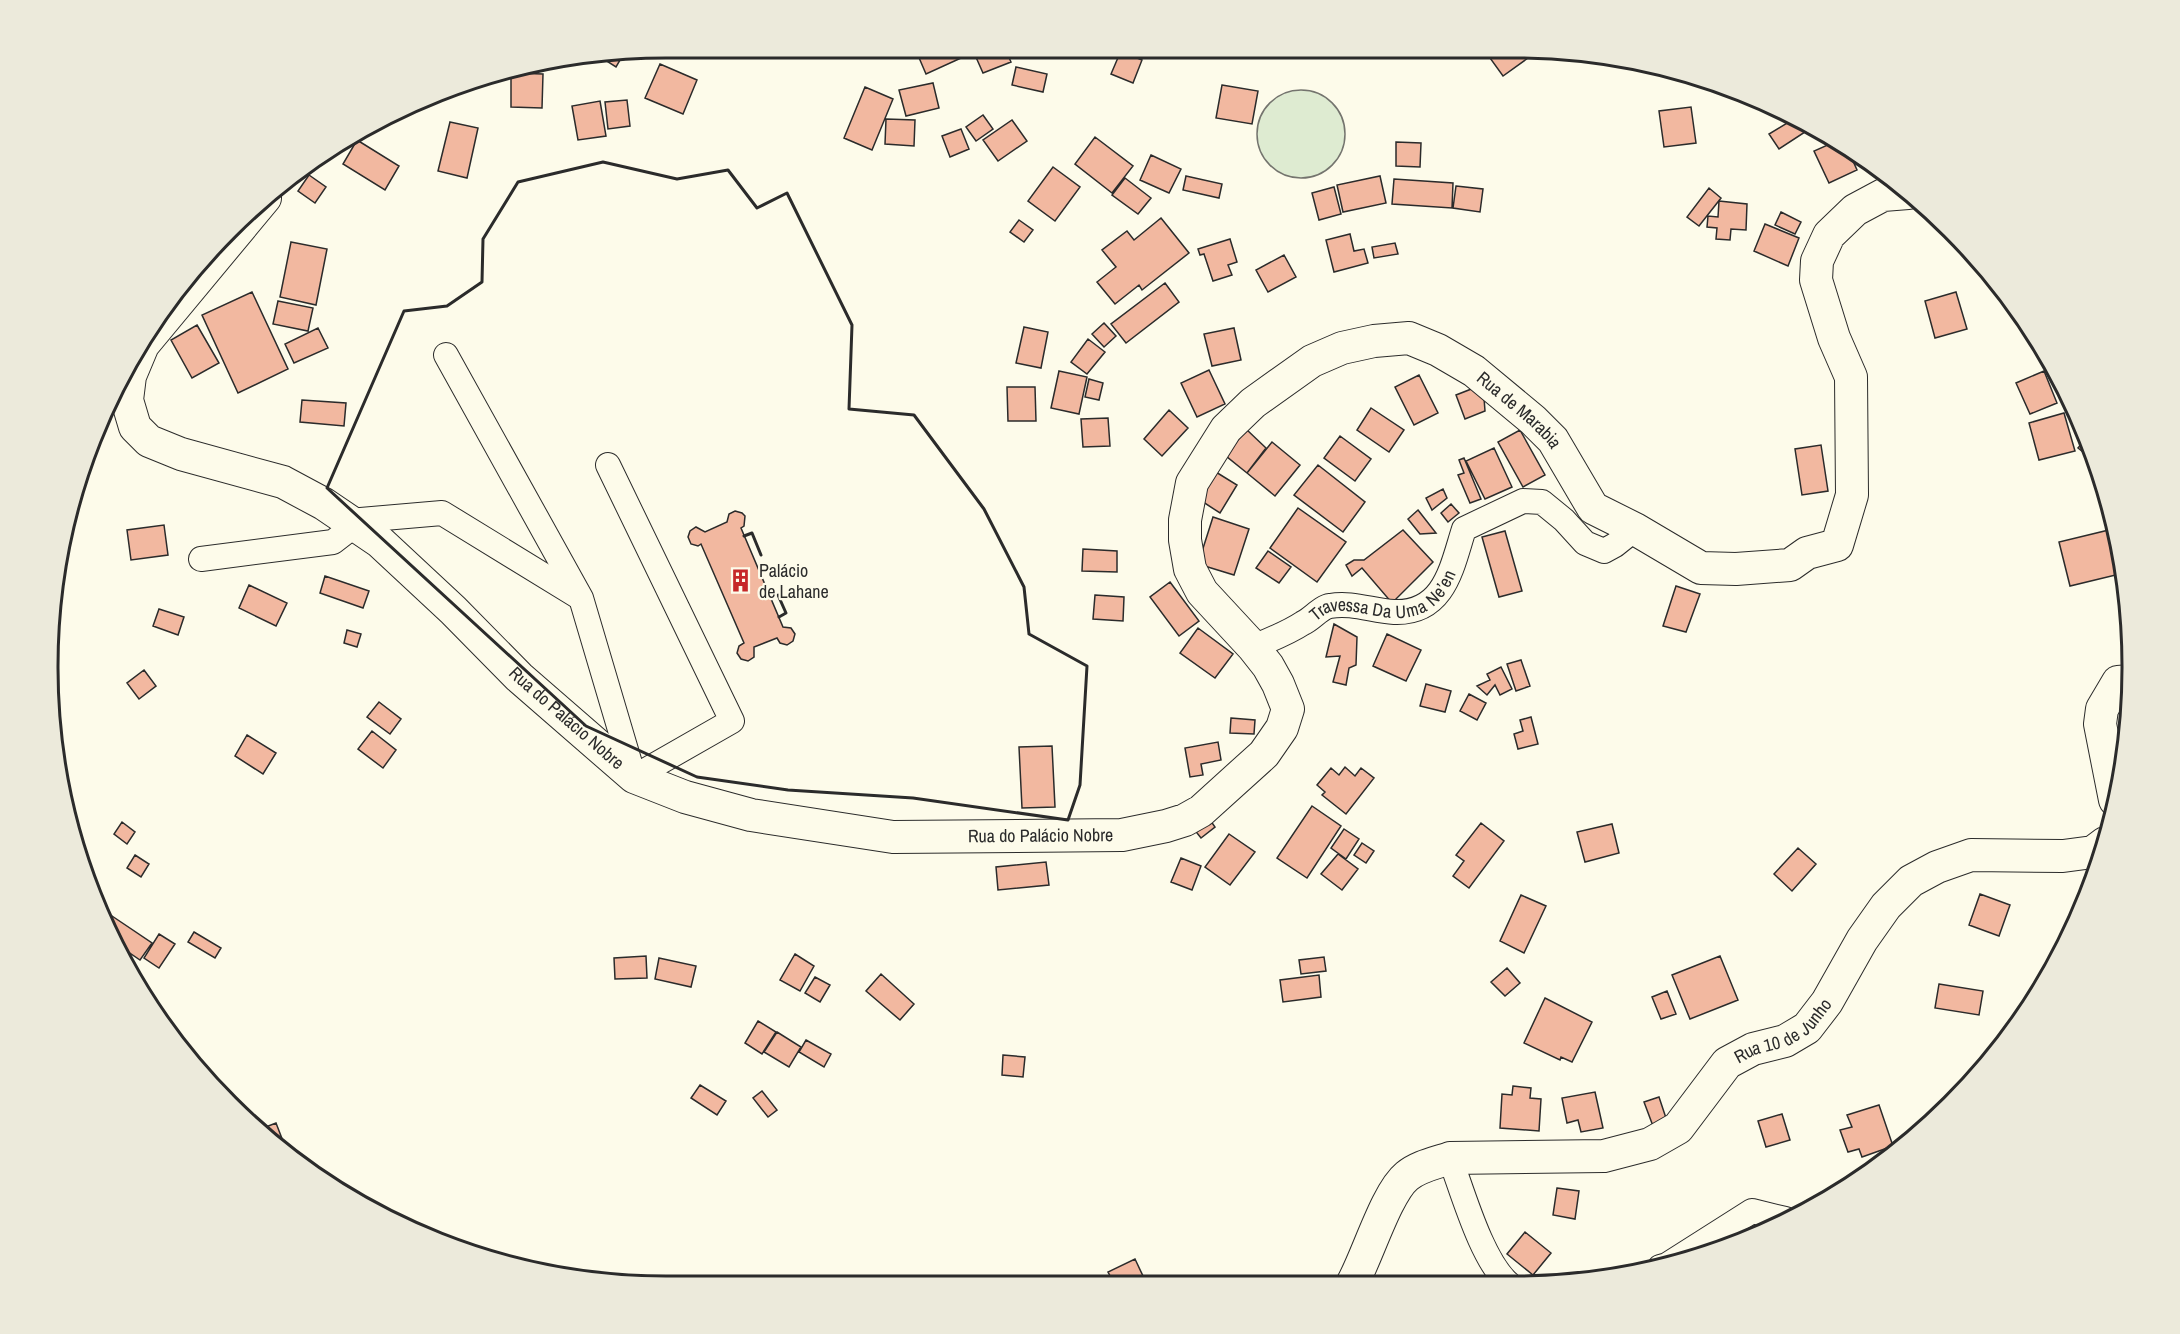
<svg xmlns="http://www.w3.org/2000/svg" width="2180" height="1334" viewBox="0 0 2180 1334" font-family="'Archivo Narrow',sans-serif">
  <style>
    .green { fill: #deebd1; stroke: #74746e; stroke-width: 1.5 }
    .building { fill: #f2b8a0; stroke: #2b2b2b; stroke-width: 1.5 }
    .lines { fill: none; stroke-linecap: round; stroke-linejoin: round }
    .minor-casing { stroke: #2b2b2b; stroke-width: 26 }
    .major-casing { stroke: #2b2b2b; stroke-width: 34 }
    .minor { stroke: #fdfbea; stroke-width: 24 }
    .major { stroke: #fdfbea; stroke-width: 32 }
    .wall { stroke: #2b2b2b; stroke-width: 3 }
    .labels { text-anchor: middle; stroke-width: 4.5; stroke-linejoin: round; paint-order: stroke }
    .street-label { font-size: 18px; fill: #2b2b2b; stroke: #fdfbea }
    .poi-label { font-size: 18px; fill: #2b2b2b; stroke: #fdfbea; text-anchor: start }
    .rim { fill: none; stroke: #2b2b2b; stroke-width: 3 }
  </style>
  <rect width="100%" height="100%" fill="#fdfbea"/>
  <path class="green" d="M1257 134a44 44 0 1 1 88 0a44 44 0 1 1-88 0Z"/>
  <path class="building" d="M 594,53 L 620,53 L 623,55 L 616,67 Z
    M 917,53 L 972,53 L 926,74 Z
    M 980,53 L 1007,53 L 1011,62 L 983,73 L 975,55 Z
    M 1120,53 L 1125,53 L 1142,60 L 1133,83 L 1111,74 Z
    M 1497,53 L 1535,53 L 1503,76 L 1490,58 Z
    M 660,64 L 697,80 L 683,114 L 645,98 Z
    M 1016,67 L 1047,74 L 1043,92 L 1012,85 Z
    M 511,73 L 543,74 L 542,108 L 511,107 Z
    M 933,83 L 939,108 L 906,116 L 899,90 Z
    M 1222,85 L 1258,91 L 1252,124 L 1216,118 Z
    M 865,87 L 893,99 L 872,150 L 844,138 Z
    M 627,100 L 630,126 L 608,129 L 605,102 Z
    M 600,101 L 606,136 L 578,140 L 572,106 Z
    M 1691,107 L 1696,143 L 1664,147 L 1659,111 Z
    M 983,115 L 993,129 L 976,141 L 966,127 Z
    M 886,119 L 915,120 L 914,146 L 885,144 Z
    M 1012,120 L 1027,141 L 998,161 L 983,140 Z
    M 1792,120 L 1800,124 L 1805,132 L 1779,149 L 1769,134 Z
    M 450,122 L 478,128 L 467,178 L 438,171 Z
    M 961,129 L 969,149 L 950,157 L 942,136 Z
    M 1095,137 L 1133,166 L 1112,193 L 1075,164 Z
    M 357,140 L 399,166 L 385,190 L 343,164 Z
    M 1396,142 L 1421,143 L 1420,167 L 1396,166 Z
    M 1832,143 L 1849,152 L 1857,170 L 1829,183 L 1814,151 Z
    M 1151,155 L 1181,169 L 1169,193 L 1140,180 Z
    M 1053,167 L 1080,187 L 1055,221 L 1028,201 Z
    M 309,175 L 326,187 L 315,203 L 298,191 Z
    M 1186,176 L 1222,184 L 1219,198 L 1183,190 Z
    M 1380,176 L 1386,203 L 1343,212 L 1337,185 Z
    M 1125,178 L 1151,198 L 1138,214 L 1112,195 Z
    M 1394,179 L 1453,183 L 1452,208 L 1392,204 Z
    M 1456,186 L 1483,189 L 1480,212 L 1453,208 Z
    M 1334,187 L 1341,214 L 1319,220 L 1312,193 Z
    M 1709,188 L 1721,198 L 1699,226 L 1687,217 Z
    M 1719,201 L 1747,204 L 1746,230 L 1731,229 L 1730,240 L 1716,239 L 1717,228 L 1707,227 L 1708,216 L 1718,217 Z
    M 1781,212 L 1801,222 L 1795,234 L 1775,225 Z
    M 1161,218 L 1189,253 L 1142,290 L 1139,285 L 1115,304 L 1097,282 L 1116,267 L 1102,250 L 1127,231 L 1134,240 Z
    M 1019,220 L 1033,230 L 1024,242 L 1010,232 Z
    M 1765,224 L 1799,238 L 1788,266 L 1754,251 Z
    M 1350,234 L 1354,251 L 1364,249 L 1368,263 L 1334,272 L 1326,240 Z
    M 1230,239 L 1237,262 L 1228,265 L 1232,275 L 1213,281 L 1204,254 L 1200,255 L 1198,249 Z
    M 291,242 L 327,249 L 316,305 L 280,297 Z
    M 1395,243 L 1398,254 L 1374,258 L 1372,247 Z
    M 1284,255 L 1296,277 L 1268,292 L 1256,270 Z
    M 1165,283 L 1179,302 L 1126,343 L 1111,324 Z
    M 252,292 L 288,369 L 238,393 L 202,315 Z
    M 1956,292 L 1967,329 L 1935,338 L 1925,301 Z
    M 278,301 L 313,308 L 308,331 L 273,324 Z
    M 1104,323 L 1116,336 L 1104,347 L 1092,334 Z
    M 197,325 L 219,363 L 192,378 L 171,340 Z
    M 1024,327 L 1048,332 L 1041,368 L 1016,363 Z
    M 318,328 L 328,348 L 294,363 L 285,344 Z
    M 1234,328 L 1241,360 L 1212,366 L 1204,334 Z
    M 1088,339 L 1105,352 L 1087,374 L 1071,362 Z
    M 1209,370 L 1225,404 L 1197,417 L 1181,383 Z
    M 1059,371 L 1087,377 L 1079,414 L 1051,408 Z
    M 2044,371 L 2057,403 L 2030,414 L 2016,383 Z
    M 1419,375 L 1438,413 L 1414,425 L 1395,387 Z
    M 1089,379 L 1103,383 L 1099,400 L 1085,397 Z
    M 1007,387 L 1035,387 L 1036,421 L 1008,421 Z
    M 1474,388 L 1484,398 L 1485,411 L 1465,419 L 1456,395 Z
    M 302,400 L 346,403 L 344,426 L 300,422 Z
    M 1371,408 L 1404,430 L 1389,452 L 1357,430 Z
    M 1169,410 L 1188,428 L 1162,456 L 1144,439 Z
    M 2064,413 L 2075,451 L 2039,460 L 2029,423 Z
    M 1108,418 L 1110,446 L 1083,447 L 1081,419 Z
    M 1246,429 L 1266,448 L 1247,473 L 1226,456 Z
    M 1520,430 L 1545,475 L 1523,487 L 1498,442 Z
    M 1340,436 L 1371,459 L 1355,481 L 1324,458 Z
    M 2086,439 L 2092,452 L 2088,456 L 2078,448 Z
    M 1272,442 L 1300,465 L 1275,496 L 1247,473 Z
    M 1821,445 L 1828,491 L 1802,495 L 1795,449 Z
    M 1494,448 L 1512,487 L 1485,499 L 1466,461 Z
    M 1464,458 L 1481,499 L 1470,503 L 1458,475 L 1464,473 L 1459,460 Z
    M 1318,465 L 1365,502 L 1343,532 L 1294,495 Z
    M 1211,469 L 1237,485 L 1220,513 L 1200,500 L 1207,489 L 1204,482 Z
    M 1443,489 L 1447,498 L 1432,510 L 1426,498 Z
    M 1451,504 L 1459,513 L 1448,522 L 1441,513 Z
    M 1298,508 L 1346,542 L 1317,582 L 1270,548 Z
    M 1418,510 L 1436,533 L 1420,534 L 1408,519 Z
    M 735,511 L 742,513 L 745,516 L 744,526 L 741,528 L 783,627 L 791,628 L 795,634 L 793,641 L 787,645 L 780,643 L 777,638 L 754,647 L 754,657 L 748,661 L 741,659 L 737,653 L 739,646 L 744,643 L 701,544 L 698,546 L 691,544 L 688,537 L 690,531 L 696,527 L 705,532 L 727,522 L 729,514 Z
    M 1213,517 L 1249,529 L 1234,575 L 1198,564 Z
    M 164,525 L 168,555 L 131,560 L 127,530 Z
    M 2113,529 L 2124,573 L 2070,586 L 2059,542 Z
    M 1403,530 L 1433,562 L 1392,603 L 1362,568 L 1352,576 L 1346,565 L 1354,560 L 1364,560 Z
    M 1505,531 L 1522,591 L 1499,597 L 1482,537 Z
    M 1083,549 L 1117,551 L 1117,572 L 1082,571 Z
    M 1268,551 L 1291,567 L 1279,583 L 1256,568 Z
    M 325,576 L 369,591 L 363,608 L 320,593 Z
    M 1170,582 L 1199,621 L 1179,636 L 1150,597 Z
    M 249,585 L 287,603 L 276,626 L 239,608 Z
    M 1676,586 L 1700,594 L 1686,632 L 1663,626 Z
    M 1095,595 L 1124,597 L 1123,621 L 1093,619 Z
    M 159,609 L 184,617 L 178,635 L 153,626 Z
    M 1334,624 L 1357,637 L 1356,665 L 1349,668 L 1346,685 L 1333,682 L 1340,656 L 1326,657 Z
    M 1198,628 L 1233,654 L 1215,678 L 1180,653 Z
    M 347,630 L 361,634 L 357,647 L 344,643 Z
    M 1387,634 L 1421,650 L 1406,681 L 1373,666 Z
    M 1521,660 L 1530,686 L 1516,691 L 1507,664 Z
    M 1501,667 L 1512,689 L 1500,695 L 1495,685 L 1487,695 L 1477,686 L 1490,680 L 1487,674 Z
    M 144,670 L 156,686 L 139,699 L 127,683 Z
    M 1426,684 L 1451,691 L 1445,712 L 1420,706 Z
    M 1469,694 L 1486,703 L 1477,720 L 1460,711 Z
    M 379,702 L 401,719 L 390,734 L 367,717 Z
    M 1531,717 L 1538,744 L 1518,749 L 1514,734 L 1523,731 L 1520,720 Z
    M 1231,718 L 1255,720 L 1254,734 L 1230,733 Z
    M 372,731 L 396,750 L 383,768 L 358,749 Z
    M 247,735 L 276,753 L 263,774 L 235,756 Z
    M 1218,742 L 1221,760 L 1201,764 L 1203,775 L 1190,777 L 1185,748 Z
    M 1052,746 L 1055,807 L 1022,808 L 1019,747 Z
    M 1345,767 L 1355,776 L 1361,768 L 1374,778 L 1346,814 L 1322,795 L 1325,792 L 1317,785 L 1331,768 L 1339,775 Z
    M 1312,806 L 1341,826 L 1307,878 L 1277,858 Z
    M 1208,817 L 1215,827 L 1201,838 L 1193,828 Z
    M 122,822 L 135,832 L 127,844 L 114,834 Z
    M 1481,823 L 1504,841 L 1469,888 L 1453,876 L 1464,861 L 1456,855 Z
    M 1612,824 L 1619,853 L 1585,862 L 1577,832 Z
    M 1344,829 L 1359,839 L 1346,859 L 1331,848 Z
    M 1229,834 L 1255,852 L 1230,885 L 1205,867 Z
    M 1362,843 L 1374,851 L 1366,863 L 1354,855 Z
    M 1798,848 L 1816,864 L 1792,891 L 1774,874 Z
    M 1338,854 L 1358,869 L 1342,890 L 1321,874 Z
    M 135,855 L 149,864 L 141,877 L 127,868 Z
    M 1181,858 L 1201,866 L 1192,890 L 1171,882 Z
    M 1046,862 L 1049,885 L 998,890 L 996,867 Z
    M 1980,894 L 2010,905 L 1999,936 L 1969,925 Z
    M 1521,895 L 1546,906 L 1524,953 L 1500,941 Z
    M 112,916 L 152,943 L 140,960 L 121,947 L 108,922 Z
    M 194,932 L 221,948 L 215,958 L 188,942 Z
    M 159,934 L 175,944 L 159,968 L 144,958 Z
    M 795,954 L 814,966 L 800,991 L 780,980 Z
    M 646,956 L 647,978 L 615,979 L 614,958 Z
    M 1720,956 L 1738,1000 L 1690,1019 L 1672,975 Z
    M 1324,957 L 1326,971 L 1301,974 L 1299,960 Z
    M 659,958 L 696,966 L 691,987 L 655,979 Z
    M 1507,968 L 1520,983 L 1505,996 L 1491,982 Z
    M 881,974 L 914,1004 L 900,1020 L 866,991 Z
    M 1319,975 L 1321,997 L 1283,1002 L 1280,980 Z
    M 815,977 L 830,985 L 820,1002 L 805,993 Z
    M 1939,984 L 1983,991 L 1979,1015 L 1935,1008 Z
    M 1667,991 L 1676,1014 L 1661,1019 L 1652,997 Z
    M 1545,998 L 1592,1022 L 1572,1062 L 1561,1057 L 1560,1060 L 1524,1043 Z
    M 758,1021 L 776,1032 L 762,1054 L 745,1043 Z
    M 777,1032 L 801,1047 L 789,1067 L 764,1052 Z
    M 806,1040 L 831,1054 L 824,1067 L 799,1052 Z
    M 1003,1055 L 1025,1057 L 1023,1077 L 1002,1075 Z
    M 700,1085 L 726,1101 L 717,1115 L 691,1098 Z
    M 1513,1086 L 1531,1088 L 1530,1098 L 1541,1099 L 1539,1131 L 1500,1128 L 1502,1094 L 1512,1095 Z
    M 762,1091 L 777,1110 L 768,1117 L 753,1098 Z
    M 1595,1092 L 1603,1128 L 1581,1132 L 1578,1120 L 1567,1123 L 1562,1098 Z
    M 1659,1097 L 1667,1121 L 1653,1126 L 1644,1102 Z
    M 1879,1105 L 1893,1146 L 1862,1157 L 1859,1149 L 1848,1152 L 1840,1130 L 1852,1127 L 1847,1115 Z
    M 1782,1114 L 1790,1140 L 1766,1147 L 1758,1121 Z
    M 276,1123 L 286,1149 L 281,1150 L 258,1130 Z
    M 1557,1188 L 1579,1191 L 1575,1219 L 1553,1215 Z
    M 1525,1232 L 1551,1253 L 1533,1275 L 1507,1254 Z
    M 1135,1259 L 1143,1276 L 1128,1283 L 1114,1283 L 1108,1272 Z"/>
  <g class="lines">
    <defs>
      <g id="minor">
        <path d="M 446,355 L 581,598 L 634,777 L 732,721 L 608,465"/>
        <path d="M 349,521 L 442,513 L 579,597"/>
        <path d="M 201,559 L 333,542 L 355,525"/>
        <path id="s1" d="M 1253,647 C 1270,640 1288,633 1303,623 C 1312,619 1321,607 1330,606 C 1352,602 1373,611 1394,612 C 1445,614 1452,566 1464,529 L 1523,501 L 1542,502 L 1564,520 L 1585,543 L 1604,551 L 1615,545 L 1635,529"/>
        <path d="M 1450,1158 C 1463,1193 1482,1261 1509,1284"/>
        <path d="M 1660,1267 L 1667,1265 L 1752,1211 L 1785,1219"/>
      </g>
      <g id="major">
        <path id="s2" d="M 265,198 L 143,345 L 130,376 L 127,400 L 135,427 L 149,441 L 181,454 L 283,482 L 324,504 L 380,542 L 453,610 L 519,677 L 634,777 L 685,797 L 751,815 L 893,837 L 1122,835 L 1166,826 L 1185,820 L 1201,811 L 1264,754 L 1282,728 L 1288,709 L 1278,684 L 1268,666 L 1253,647 L 1202,592 L 1190,569 L 1185,540 L 1185,520 L 1192,483 L 1226,429 L 1253,403 L 1312,361 L 1342,348 L 1374,341 L 1409,338 L 1438,350 L 1474,371 L 1533,420 L 1553,440 L 1593,508 L 1635,529 L 1701,568 L 1736,569 L 1790,565 L 1807,553 L 1837,545 L 1852,495 L 1851,377 L 1834,338 L 1816,280 L 1817,261 L 1829,235 L 1855,210 L 1883,195 L 1908,193"/>
        <path d="M 2115,800 L 2100,724 L 2102,709 L 2118,682 L 2130,681"/>
        <path id="s3" d="M 1352,1284 C 1367,1258 1386,1193 1407,1176 C 1419,1166 1436,1163 1450,1158 L 1604,1156 L 1650,1144 L 1678,1128 L 1727,1063 L 1753,1049 L 1785,1041 L 1807,1028 L 1827,1002 L 1862,940 L 1886,906 L 1911,881 L 1937,867 L 1971,855 L 2063,856 L 2093,852 L 2105,843"/>
      </g>
    </defs>
    <use href="#minor" class="minor-casing"/>
    <use href="#major" class="major-casing"/>
    <use href="#minor" class="minor"/>
    <use href="#major" class="major"/>
    <path class="wall" d="M 603,162 L 677,179 L 728,170 L 757,208 L 787,193 L 852,325 L 849,409 L 914,415 L 984,509 L 1024,587 L 1029,634 L 1087,666 L 1080,785 L 1068,820 L 913,798 L 788,790 L 697,777 L 586,726 L 327,488 L 404,311 L 447,306 L 482,282 L 483,239 L 518,182 Z
      M 744,536 L 752,533 L 761,555
      M 778,595 L 786,613 L 779,617"/>
  </g>
  <defs>
    <symbol id="building-bare" viewBox="-9 -9 18 18"><path d="M-4-6H4V6H1V3H-1V6H-4ZM-2.5-4.3h1.7v1.8h-1.7ZM.8-4.3h1.7v1.8H.8ZM-2.5-1h1.7V.8h-1.7ZM.8-1h1.7V.8H.8Z" fill="#c62828" stroke="#fdfbea" stroke-width="2.5" paint-order="stroke"/></symbol>
  </defs>
  <g fill-rule="evenodd">
    <use href="#building-bare" x="724" y="564" width="33" height="33"/>
  </g>
  <g class="labels">
    <g class="street-label">
      <text dy="6" stroke="none"><textPath href="#s2" startOffset="2280">Rua de Marabia</textPath></text>
      <text dy="6" stroke="none"><textPath href="#s1" startOffset="147">Travessa Da Uma Ne’en</textPath></text>
      <text dy="6" stroke="none"><textPath href="#s2" startOffset="808">Rua do Palácio Nobre</textPath></text>
      <text dy="6" stroke="none"><textPath href="#s2" startOffset="1312">Rua do Palácio Nobre</textPath></text>
      <text dy="6" stroke="none"><textPath href="#s3" startOffset="550">Rua 10 de Junho</textPath></text>
    </g>
    <g class="poi-label">
      <text x="759" y="577">Palácio<tspan x="759" dy="21">de Lahane</tspan></text>
    </g>
  </g>
  <path d="M0 0H2180V1334H0ZM666 58H1514A608 608 0 0 1 2122 666V668A608 608 0 0 1 1514 1276H666A608 608 0 0 1 58 668V666A608 608 0 0 1 666 58Z" fill="#eceadb" fill-rule="evenodd"/>
  <path class="rim" d="M666 58H1514A608 608 0 0 1 2122 666V668A608 608 0 0 1 1514 1276H666A608 608 0 0 1 58 668V666A608 608 0 0 1 666 58Z"/>
</svg>
